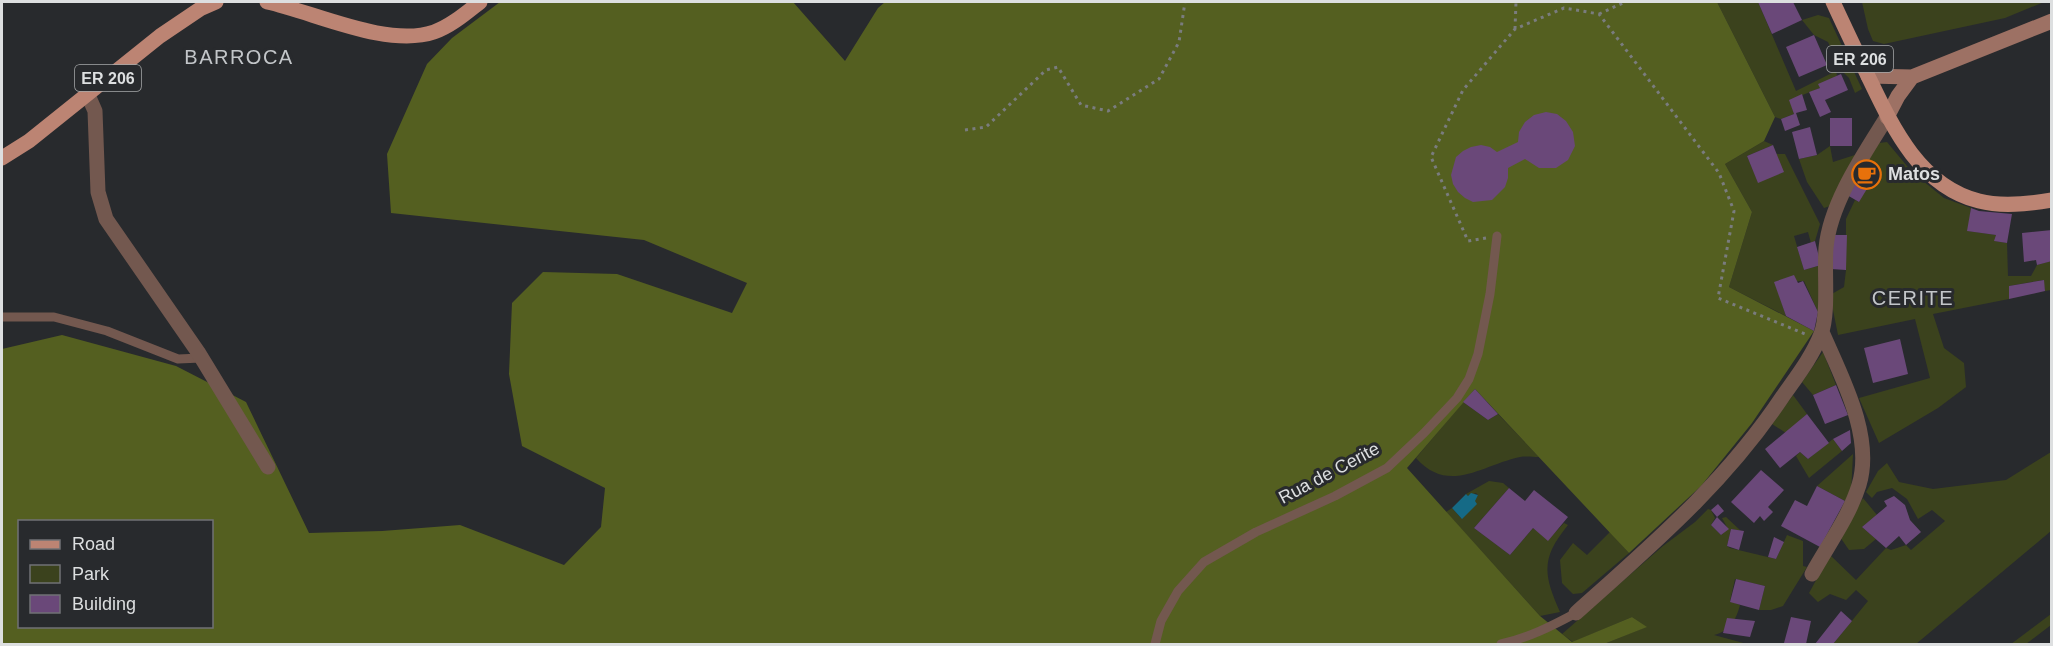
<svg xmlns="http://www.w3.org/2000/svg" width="2053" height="646" viewBox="0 0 2053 646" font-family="Arial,sans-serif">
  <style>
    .green { fill: #3b421d }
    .forest { fill: #545f20; fill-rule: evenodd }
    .water { fill: #156a86 }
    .building { fill: #6a4879 }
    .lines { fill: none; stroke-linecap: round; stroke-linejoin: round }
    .path { stroke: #7a7c7e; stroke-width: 3; stroke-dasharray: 3 4.5; stroke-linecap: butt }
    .lane { stroke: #73584f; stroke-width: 9 }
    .street { stroke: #73584f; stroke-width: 15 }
    .secondary { stroke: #9d7164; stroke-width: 15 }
    .primary { stroke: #bc8473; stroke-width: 15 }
    .labels { text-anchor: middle; stroke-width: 6; stroke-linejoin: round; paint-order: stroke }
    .shield { fill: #282a2d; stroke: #a7a9aa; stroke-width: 1.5 }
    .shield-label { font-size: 16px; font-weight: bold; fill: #dddfe0 }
    .poi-label { font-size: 18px; font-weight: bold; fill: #dddfe0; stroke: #282a2d; text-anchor: start }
    .street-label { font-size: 18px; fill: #dddfe0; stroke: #282a2d }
    .neighbourhood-label { font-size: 20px; letter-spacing: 1.5px; fill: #c3c6c9; stroke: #282a2d }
  </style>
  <rect width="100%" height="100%" fill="#282a2d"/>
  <path class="green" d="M 1717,2 L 1758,2 L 1796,91 L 1836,71 L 1837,76 L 1820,88 L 1790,100 L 1794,114 L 1781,119 L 1775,117 Z
    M 1862,2 L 2044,2 L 2005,18 L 1884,44 L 1873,41 L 1868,29 Z
    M 1818,15 L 1829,18 L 1862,89 L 1855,93 L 1849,78 L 1841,70 L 1828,42 L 1814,35 L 1802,20 Z
    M 1764,141 L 1773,145 L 1747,156 L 1758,182 L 1783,172 L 1776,154 L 1785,154 L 1820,224 L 1815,241 L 1811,243 L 1808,232 L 1794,236 L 1804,270 L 1821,265 L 1818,312 L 1804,281 L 1775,282 L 1786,316 L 1729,287 L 1752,212 L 1725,164 Z
    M 1887,142 L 1912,172 L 1944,198 L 1971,208 L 1968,231 L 1996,235 L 1995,241 L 2007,243 L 2008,276 L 2031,276 L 2037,265 L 2051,261 L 2051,290 L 2045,291 L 2043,280 L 2009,286 L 2009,299 L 1933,314 L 1944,348 L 1964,363 L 1966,387 L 1938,408 L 1879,443 L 1859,398 L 1930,378 L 1915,319 L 1838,335 L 1830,295 L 1844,287 L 1846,270 L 1846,219 L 1855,200 L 1859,202 L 1864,167 L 1879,143 Z
    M 1830,146 L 1833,162 L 1858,154 L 1830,206 L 1824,208 L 1807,182 L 1799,159 L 1817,155 Z
    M 1823,352 L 1836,385 L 1813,395 L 1802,382 Z
    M 1793,395 L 1807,414 L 1786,433 L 1772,424 Z
    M 1463,402 L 1488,420 L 1498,414 L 1539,457 C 1533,457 1526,456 1520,457 C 1482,465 1449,495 1416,458 Z
    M 1833,439 L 1842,451 L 1809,478 L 1796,456 L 1800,452 L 1808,459 Z
    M 2051,452 L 2051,531 L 1916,644 L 1833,644 L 1868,601 L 1856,590 L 1846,600 L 1830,594 L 1818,602 L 1809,593 L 1830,555 L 1856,580 L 1886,548 L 1891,550 L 1906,545 L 1911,550 L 1945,521 L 1932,510 L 1918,519 L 1907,499 L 1892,488 L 1877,492 L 1872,498 L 1866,492 L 1878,471 L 1887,463 L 1899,482 L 1933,489 L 2006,480 Z
    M 1853,454 L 1851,493 L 1845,501 L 1817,486 Z
    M 1489,481 L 1503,483 L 1509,488 L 1474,528 L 1510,555 L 1533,528 L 1548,540 L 1564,523 L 1568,525 C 1541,558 1543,574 1560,612 L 1540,616 L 1446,512 L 1452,508 L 1461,518 L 1478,495 L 1476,493 L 1468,496 L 1466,494 Z
    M 1863,498 L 1877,515 L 1862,527 L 1876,539 L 1864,549 L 1849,550 L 1840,537 Z
    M 1708,509 L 1711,510 L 1715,518 L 1711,525 L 1721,535 L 1728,529 L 1722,518 L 1726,517 L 1741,531 L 1731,529 L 1727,546 L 1730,548 L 1776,559 L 1787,535 L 1803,541 L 1803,566 L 1807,567 L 1783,606 L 1771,610 L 1759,610 L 1765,586 L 1735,579 L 1730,601 L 1740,605 C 1736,620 1730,631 1714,635 L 1747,644 L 1604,644 L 1646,627 L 1632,617 L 1573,642 L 1562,634 L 1663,546 L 1695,522 Z
    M 1610,532 L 1629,553 L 1582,593 L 1573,594 L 1562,583 L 1560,560 L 1573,543 L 1587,555 Z
    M 2051,614 L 2051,625 L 2026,644 L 2011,644 Z"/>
  <path class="forest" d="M 500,2 L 793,2 L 845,61 L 878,8 L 885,2 L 1717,2 L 1775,117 L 1764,141 L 1725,164 L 1752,212 L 1729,287 L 1814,331 L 1752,423 L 1701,486 L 1629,553 L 1475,389 L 1407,468 L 1540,616 L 1572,642 L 1632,617 L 1647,627 L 1604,644 L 2,644 L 2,349 L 62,335 L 176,366 L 246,402 L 309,533 L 382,531 L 460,525 L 564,565 L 601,527 L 605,488 L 522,446 L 509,374 L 512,303 L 543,272 L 617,274 L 732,313 L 747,283 L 644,240 L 391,213 L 387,154 L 427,64 L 452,38 ZM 20,522 L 212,522 L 212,626 L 20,626 Z"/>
  <path class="water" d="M 1471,493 L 1478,495 L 1475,501 L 1477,504 L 1462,519 L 1452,508 L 1466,494 L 1468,496 Z"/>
  <path class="building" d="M 1758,2 L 1793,2 L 1802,20 L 1772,34 Z
    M 1814,35 L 1827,65 L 1799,77 L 1786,47 Z
    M 1841,74 L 1848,90 L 1825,100 L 1831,112 L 1820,117 L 1809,92 L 1820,88 L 1818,84 Z
    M 1802,94 L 1807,110 L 1796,113 L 1800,125 L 1785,131 L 1781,119 L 1794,114 L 1789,100 Z
    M 1546,112 L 1557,114 L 1566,121 L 1573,132 L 1575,146 L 1568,160 L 1556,168 L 1539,168 L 1525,159 L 1508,168 L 1508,178 L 1505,187 L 1492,200 L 1473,202 L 1465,198 L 1458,192 L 1453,184 L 1451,175 L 1456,157 L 1463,151 L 1471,147 L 1481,145 L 1490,147 L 1497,152 L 1518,142 L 1519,132 L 1525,122 L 1534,115 Z
    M 1830,118 L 1852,118 L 1852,146 L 1830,146 Z
    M 1810,127 L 1817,155 L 1799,159 L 1792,132 Z
    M 1773,145 L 1784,172 L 1758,183 L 1747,156 Z
    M 1864,167 L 1876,174 L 1859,202 L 1847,195 Z
    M 1971,208 L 1979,211 L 2012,214 L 2007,243 L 1994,241 L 1996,235 L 1967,231 Z
    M 2052,230 L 2052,261 L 2037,265 L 2036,260 L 2024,262 L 2022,233 Z
    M 1832,235 L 1847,235 L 1846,270 L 1831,269 Z
    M 1815,241 L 1821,265 L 1804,270 L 1797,247 Z
    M 1794,275 L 1798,283 L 1803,281 L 1818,312 L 1814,331 L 1786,316 L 1774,282 Z
    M 2044,280 L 2045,291 L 2009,299 L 2009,286 Z
    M 1900,339 L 1908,374 L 1873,383 L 1864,348 Z
    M 1836,385 L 1848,415 L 1825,424 L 1813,395 Z
    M 1475,389 L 1498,414 L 1488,420 L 1463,402 Z
    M 1807,414 L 1829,443 L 1808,459 L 1800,452 L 1780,468 L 1765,449 Z
    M 1850,430 L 1851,443 L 1842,451 L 1833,439 Z
    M 1761,470 L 1784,490 L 1768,507 L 1773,512 L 1764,521 L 1760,516 L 1754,523 L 1731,502 Z
    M 1817,486 L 1845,501 L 1820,547 L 1781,526 L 1795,500 L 1807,506 Z
    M 1509,488 L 1525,501 L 1534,490 L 1568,517 L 1548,541 L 1533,528 L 1510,555 L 1474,528 Z
    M 1894,496 L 1905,505 L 1910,520 L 1921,532 L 1906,545 L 1899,536 L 1886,548 L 1862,527 L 1887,506 L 1884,501 Z
    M 1718,504 L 1724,511 L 1717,517 L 1711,510 Z
    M 1717,517 L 1729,529 L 1721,535 L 1711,525 Z
    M 1731,529 L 1744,531 L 1739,550 L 1727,546 Z
    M 1774,537 L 1784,542 L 1776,559 L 1768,557 Z
    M 1736,579 L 1765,586 L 1759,610 L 1730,602 Z
    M 1841,611 L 1852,621 L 1833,644 L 1815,644 Z
    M 1791,617 L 1811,621 L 1806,644 L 1784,643 Z
    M 1727,618 L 1755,621 L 1750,637 L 1723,633 Z"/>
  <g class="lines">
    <path class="path" d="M 1599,14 L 1625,2
      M 1515,29 L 1516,2
      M 965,130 L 986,127 L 1046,70 L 1058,67 L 1081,105 L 1108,111 L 1159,79 L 1179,42 L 1185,2
      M 1486,238 L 1468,241 L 1431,157 L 1463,90 L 1515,29 L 1564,8 L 1599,14 L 1719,173 L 1734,211 L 1718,298 L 1805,334"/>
    <path class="lane" d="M 2,317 L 54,317 L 107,331 L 178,359 L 201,358
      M 1155,644 L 1161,621 L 1178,591 L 1204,562 L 1256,532 L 1335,496 L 1387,468 L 1424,433 L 1457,398 L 1469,379 L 1478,354 L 1490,294 L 1497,236
      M 1501,644 C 1528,638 1552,626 1576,613"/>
    <path class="street" d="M 88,95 L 95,111 L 98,192 L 106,219 L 198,352 L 268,467
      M 1812,574 C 1828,545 1849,517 1859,485 C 1874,436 1841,376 1822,332
      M 1576,613 C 1653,544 1725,483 1783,396 C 1797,376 1812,357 1821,334 C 1829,313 1824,272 1826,248 C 1830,203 1864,154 1887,117"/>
    <path class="secondary" d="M 1868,76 L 1912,77 L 2052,21
      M 1887,117 L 1898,96 L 1912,77"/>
    <path class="primary" d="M 267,2 C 314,12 387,48 434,32 C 451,26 466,13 480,2
      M 1833,2 C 1844,26 1856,51 1868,76 C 1892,126 1919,186 1979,201 C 2002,207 2028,204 2052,200
      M 2,158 L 29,141 L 160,36 L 200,9 L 216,2"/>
  </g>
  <defs>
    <symbol id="cafe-ring" viewBox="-11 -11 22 22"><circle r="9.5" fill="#282a2d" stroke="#e8710a" stroke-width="1.5"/><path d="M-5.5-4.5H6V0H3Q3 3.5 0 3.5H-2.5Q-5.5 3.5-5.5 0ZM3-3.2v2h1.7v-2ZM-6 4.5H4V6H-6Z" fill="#e8710a"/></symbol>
  </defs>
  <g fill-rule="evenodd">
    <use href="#cafe-ring" x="1850" y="158" width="33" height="33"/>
  </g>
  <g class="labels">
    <g class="shield">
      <rect x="1827" y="46" width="66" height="26" rx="4.5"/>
      <rect x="75" y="65" width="66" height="26" rx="4.5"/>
    </g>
    <g class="shield-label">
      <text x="1860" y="65">ER 206</text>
      <text x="108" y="84">ER 206</text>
    </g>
    <g class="poi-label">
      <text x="1888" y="180">Matos</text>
    </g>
    <g class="street-label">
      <text transform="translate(1329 473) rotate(-28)" y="6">Rua de Cerite</text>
    </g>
    <g class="neighbourhood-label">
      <text x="239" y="64">BARROCA</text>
      <text x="1913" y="305">CERITE</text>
    </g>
  </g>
  <rect width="2053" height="646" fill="none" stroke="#dddfe0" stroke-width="6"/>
  <rect x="18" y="520" width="195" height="108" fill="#282a2d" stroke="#707275" stroke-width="1.5"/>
  <rect x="30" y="540" width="30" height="9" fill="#bc8473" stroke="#707275" stroke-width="1.5"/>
  <text x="72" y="550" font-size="18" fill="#dddfe0">Road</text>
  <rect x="30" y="565" width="30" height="18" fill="#3b421d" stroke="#707275" stroke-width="1.5"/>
  <text x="72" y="580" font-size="18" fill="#dddfe0">Park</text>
  <rect x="30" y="595" width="30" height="18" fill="#6a4879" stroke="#707275" stroke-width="1.5"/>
  <text x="72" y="610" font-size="18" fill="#dddfe0">Building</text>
</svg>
